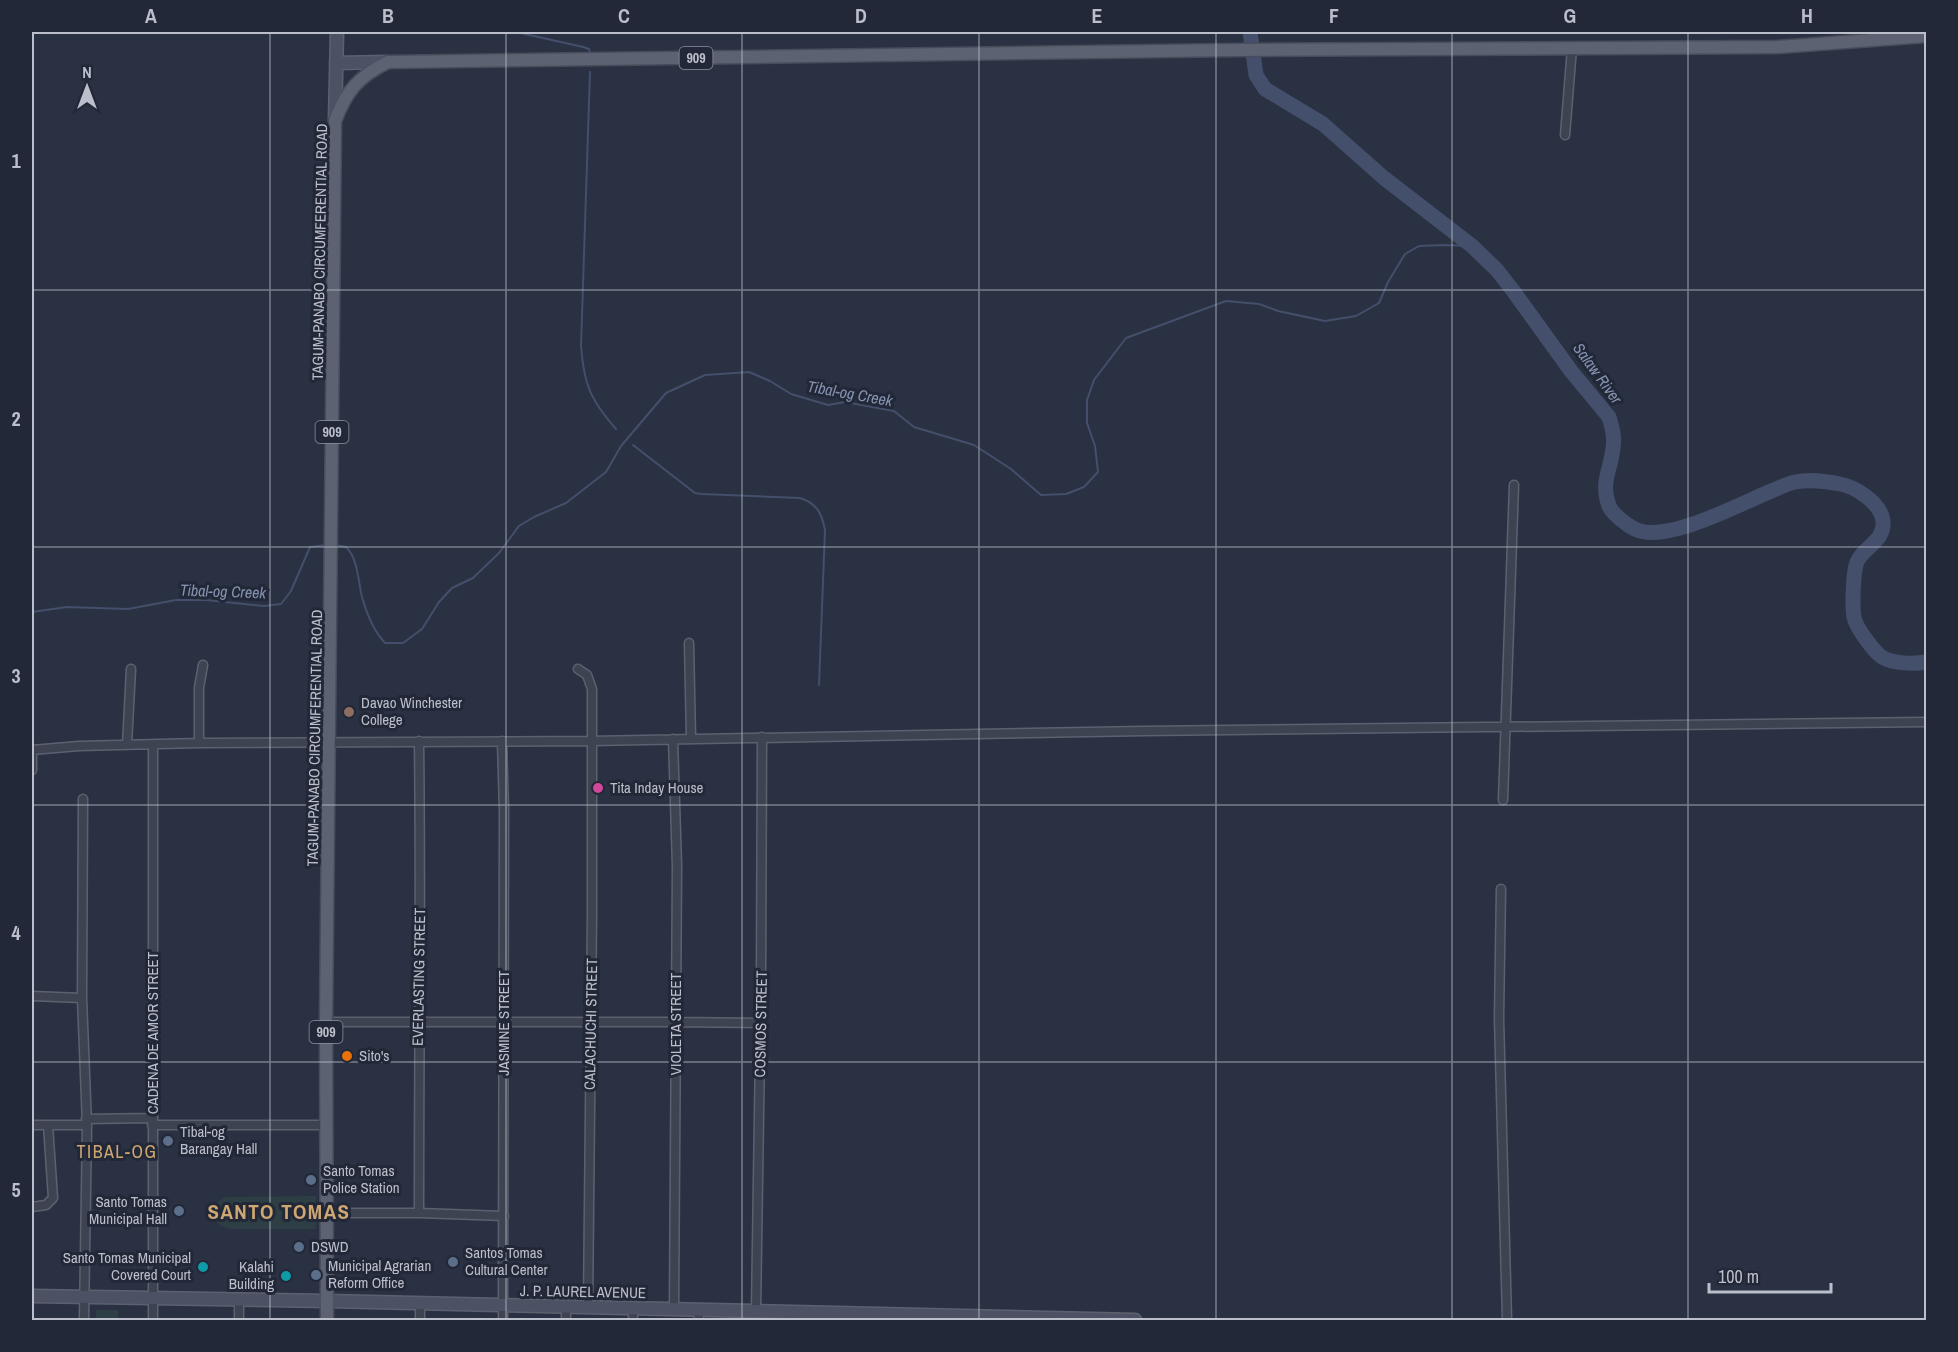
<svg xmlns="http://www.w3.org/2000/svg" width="1958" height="1352" viewBox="0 0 1958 1352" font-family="'Archivo Narrow',sans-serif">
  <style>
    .green { fill: #2d3f44 }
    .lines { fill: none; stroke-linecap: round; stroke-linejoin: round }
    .stream { stroke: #434f6b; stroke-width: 2 }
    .river { stroke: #434f6b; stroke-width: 15 }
    .street-casing { stroke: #5c616f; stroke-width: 11 }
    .secondary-casing { stroke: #5c616f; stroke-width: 15 }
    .primary-casing { stroke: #474c5b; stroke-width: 15 }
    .street { stroke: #3e4352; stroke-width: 8 }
    .secondary { stroke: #4c5264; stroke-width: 12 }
    .primary { stroke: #5c6271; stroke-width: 12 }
    .grid { fill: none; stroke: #bbbfcb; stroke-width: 1.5; stroke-opacity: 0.55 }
    .education-dot { fill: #8d6e63; stroke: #222837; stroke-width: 2 }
    .hotel-dot { fill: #d1479c; stroke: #222837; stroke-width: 2 }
    .food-dot { fill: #e8710a; stroke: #222837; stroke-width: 2 }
    .service-dot { fill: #5c6f8a; stroke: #222837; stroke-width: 2 }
    .culture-dot { fill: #0f9aa8; stroke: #222837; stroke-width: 2 }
    .labels { text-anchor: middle; stroke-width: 6; stroke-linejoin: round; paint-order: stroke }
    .shield { fill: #222837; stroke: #8d929f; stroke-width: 1.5 }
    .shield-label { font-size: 14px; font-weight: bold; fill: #bbbfcb }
    .street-label { font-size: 15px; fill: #bbbfcb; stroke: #222837 }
    .poi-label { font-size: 15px; fill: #bbbfcb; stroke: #222837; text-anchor: start }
    .water-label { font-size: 16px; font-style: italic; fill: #8592b0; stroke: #222837 }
    .quarter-label { font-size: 18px; letter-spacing: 1.5px; fill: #cea773; stroke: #222837 }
    .district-label { font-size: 21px; font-weight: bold; letter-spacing: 1.5px; fill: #cea773; stroke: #222837 }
    .neatline { fill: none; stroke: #bbbfcb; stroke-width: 2 }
    .grid-label { font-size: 20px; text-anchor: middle; font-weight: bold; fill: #bbbfcb }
  </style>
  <rect width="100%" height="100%" fill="#2a3142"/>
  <path class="green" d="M 316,1196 L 316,1229 L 231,1229 C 216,1227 210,1216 217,1203 L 225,1197 Z
    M 96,1310 L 118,1310 L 118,1320 L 96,1320 Z"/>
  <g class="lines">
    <path class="stream" d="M 516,32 L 583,47 L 589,49 L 590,52
      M 590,72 L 581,346 C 584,385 590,399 616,429
      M 633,445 L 695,493 L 702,494 L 800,498 C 817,503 822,514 825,530 L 819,685
      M 336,545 L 346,547 C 358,558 358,581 362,597 C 367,615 373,630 385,643 L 403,643 L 422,629 L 439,602 L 452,588 L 473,578 L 499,553 L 519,526 L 534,517 L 566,503 L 606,472 L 621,446 L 666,393 L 705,375 L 749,372 L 770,381 L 791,394 L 828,405 L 845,402 L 894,411 L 914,427 L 974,445 L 1011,469 L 1041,495 L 1066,494 L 1084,487 L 1098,472 L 1095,446 L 1087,423 L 1087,400 L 1094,380 L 1126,338 L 1226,301 L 1259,304 L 1278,311 L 1325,321 L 1356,316 L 1379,303 L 1388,282 L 1405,254 L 1419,246 L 1444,245 L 1472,246
      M 32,612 L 67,607 L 128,609 L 176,600 L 206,600 L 264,606 L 281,604 L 291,591 L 310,547 L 327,545"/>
    <path class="river" d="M 1250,32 L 1256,75 L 1265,89 L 1323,124 L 1384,178 L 1472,246 L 1497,270 L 1514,292 L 1571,371 L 1609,417 C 1612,427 1615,437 1613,448 C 1611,470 1600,482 1609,506 C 1612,513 1621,520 1628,525 C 1631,527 1636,530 1640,531 C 1672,540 1738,505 1769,492 C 1777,489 1786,484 1795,482 C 1810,479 1824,481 1840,484 C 1856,487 1881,503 1883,521 C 1885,542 1863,547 1857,562 C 1853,572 1852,606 1854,617 C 1855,626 1874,652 1882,657 C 1893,664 1914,664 1926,662"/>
    <defs>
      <path id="street" d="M 1565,135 L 1572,48
        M 689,643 L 691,738
        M 578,669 L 587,675 L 592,689 L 592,914 L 588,1307
        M 673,739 L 677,866 L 674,1309
        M 419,741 C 421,898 419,1055 419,1213
        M 502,741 L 504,811 L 503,1320
        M 199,743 L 199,688 L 203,665
        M 127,745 L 131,669
        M 32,750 L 79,746 L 199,743 L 591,741 L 1144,731 L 1926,722
        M 32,770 L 32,750
        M 83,799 L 82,998 L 87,1125 L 84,1320
        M 1503,800 L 1514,485
        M 1501,889 L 1499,1018 L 1507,1320
        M 32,996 L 82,998
        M 326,1022 L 676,1022 L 761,1023
        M 86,1119 L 153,1118
        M 32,1125 L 87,1125
        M 152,1125 L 327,1125
        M 32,1207 L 46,1205 L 53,1198 L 48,1125
        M 327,1213 L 419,1213 L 504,1216
        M 239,1300 L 239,1320
        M 420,1303 L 420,1320
        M 566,1307 L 566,1320
        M 633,1308 L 633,1320
        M 698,1310 L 699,1320
        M 756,1311 L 761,985 L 762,737
        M 153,1320 L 153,745"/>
      <path id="secondary" d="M 336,63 L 388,62
        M 335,120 L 337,32
        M 32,1296 L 327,1301 L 1135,1320"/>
      <path id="primary" d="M 327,1320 L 326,1022 L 335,121 C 347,90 358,77 388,62 L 1235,50 L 1777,47 L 1926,36"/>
    </defs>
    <use href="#street" class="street-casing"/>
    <use href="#secondary" class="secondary-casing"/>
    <use href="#primary" class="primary-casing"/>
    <use href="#street" class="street"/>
    <use href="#secondary" class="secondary"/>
    <use href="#primary" class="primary"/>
  </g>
  <path class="grid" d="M 270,32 L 270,1320M 506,32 L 506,1320M 742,32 L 742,1320M 979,32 L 979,1320M 1216,32 L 1216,1320M 1452,32 L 1452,1320M 1688,32 L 1688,1320M 32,290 L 1926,290M 32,547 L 1926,547M 32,805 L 1926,805M 32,1062 L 1926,1062"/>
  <circle class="education-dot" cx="349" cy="712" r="6"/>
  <circle class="hotel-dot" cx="598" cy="788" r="6"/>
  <circle class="food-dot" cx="347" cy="1056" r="6"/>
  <g class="service-dot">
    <circle cx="168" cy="1141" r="6"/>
    <circle cx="311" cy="1180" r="6"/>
    <circle cx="179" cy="1211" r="6"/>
    <circle cx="299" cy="1247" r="6"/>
    <circle cx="453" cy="1262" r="6"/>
    <circle cx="316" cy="1275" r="6"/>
  </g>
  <g class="culture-dot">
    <circle cx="203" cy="1267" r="6"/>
    <circle cx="286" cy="1276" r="6"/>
  </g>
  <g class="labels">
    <g class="shield">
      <rect x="679.5" y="47" width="33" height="22" rx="4.5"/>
      <rect x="315.5" y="421" width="33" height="22" rx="4.5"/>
      <rect x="309.5" y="1021" width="33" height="22" rx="4.5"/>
    </g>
    <g class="shield-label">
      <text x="696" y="63">909</text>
      <text x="332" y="437">909</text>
      <text x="326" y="1037">909</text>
    </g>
    <g class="street-label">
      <text transform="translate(320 252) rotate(-89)" y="5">TAGUM-PANABO CIRCUMFERENTIAL ROAD</text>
      <text transform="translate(315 738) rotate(-89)" y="5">TAGUM-PANABO CIRCUMFERENTIAL ROAD</text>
      <text transform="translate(419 977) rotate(-89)" y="5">EVERLASTING STREET</text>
      <text transform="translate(504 1023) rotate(-90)" y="5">JASMINE STREET</text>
      <text transform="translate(591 1024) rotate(-89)" y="5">CALACHUCHI STREET</text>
      <text transform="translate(676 1024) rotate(-90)" y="5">VIOLETA STREET</text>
      <text transform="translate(761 1024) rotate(-89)" y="5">COSMOS STREET</text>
      <text transform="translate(153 1033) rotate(-90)" y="5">CADENA DE AMOR STREET</text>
      <text transform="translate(583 1292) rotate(1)" y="5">J. P. LAUREL AVENUE</text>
    </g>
    <g class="poi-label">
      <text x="361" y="708">Davao Winchester<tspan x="361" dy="17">College</tspan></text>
      <text x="610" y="793">Tita Inday House</text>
      <text x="359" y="1061">Sito's</text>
      <text x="180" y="1137">Tibal-og<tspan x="180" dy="17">Barangay Hall</tspan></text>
      <text x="323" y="1176">Santo Tomas<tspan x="323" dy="17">Police Station</tspan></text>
      <text x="167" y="1207" text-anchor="end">Santo Tomas<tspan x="167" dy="17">Municipal Hall</tspan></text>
      <text x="311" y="1252">DSWD</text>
      <text x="465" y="1258">Santos Tomas<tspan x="465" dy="17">Cultural Center</tspan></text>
      <text x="191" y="1263" text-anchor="end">Santo Tomas Municipal<tspan x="191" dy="17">Covered Court</tspan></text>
      <text x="328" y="1271">Municipal Agrarian<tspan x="328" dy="17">Reform Office</tspan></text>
      <text x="274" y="1272" text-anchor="end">Kalahi<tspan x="274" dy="17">Building</tspan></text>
    </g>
    <g class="water-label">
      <text transform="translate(1598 373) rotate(54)" y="6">Salaw River</text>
      <text transform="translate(850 393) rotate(10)" y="6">Tibal-og Creek</text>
      <text transform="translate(223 591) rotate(2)" y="6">Tibal-og Creek</text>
    </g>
    <g class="quarter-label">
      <text x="117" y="1158">TIBAL-OG</text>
    </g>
    <g class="district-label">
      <text x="279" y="1219">SANTO TOMAS</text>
    </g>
  </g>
  <rect width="1958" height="1352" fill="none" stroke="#222837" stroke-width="66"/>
  <g transform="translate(87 87)" stroke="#222837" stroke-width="4.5" paint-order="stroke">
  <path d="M0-4.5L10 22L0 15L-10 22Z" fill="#bbbfcb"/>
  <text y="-9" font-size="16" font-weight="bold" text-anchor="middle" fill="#bbbfcb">N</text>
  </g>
  <path d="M1709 1283v9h122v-9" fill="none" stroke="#bbbfcb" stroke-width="3"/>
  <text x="1718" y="1283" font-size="18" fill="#bbbfcb" stroke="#222837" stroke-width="4.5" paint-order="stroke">100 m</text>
  <rect x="33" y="33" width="1892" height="1286" class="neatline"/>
  <g class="grid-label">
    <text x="151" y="23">A</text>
    <text x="388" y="23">B</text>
    <text x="624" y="23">C</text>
    <text x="861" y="23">D</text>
    <text x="1097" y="23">E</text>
    <text x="1334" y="23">F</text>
    <text x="1570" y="23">G</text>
    <text x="1807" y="23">H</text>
    <text x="16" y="168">1</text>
    <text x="16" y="426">2</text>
    <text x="16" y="683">3</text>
    <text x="16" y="940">4</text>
    <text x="16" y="1197">5</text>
  </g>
</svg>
